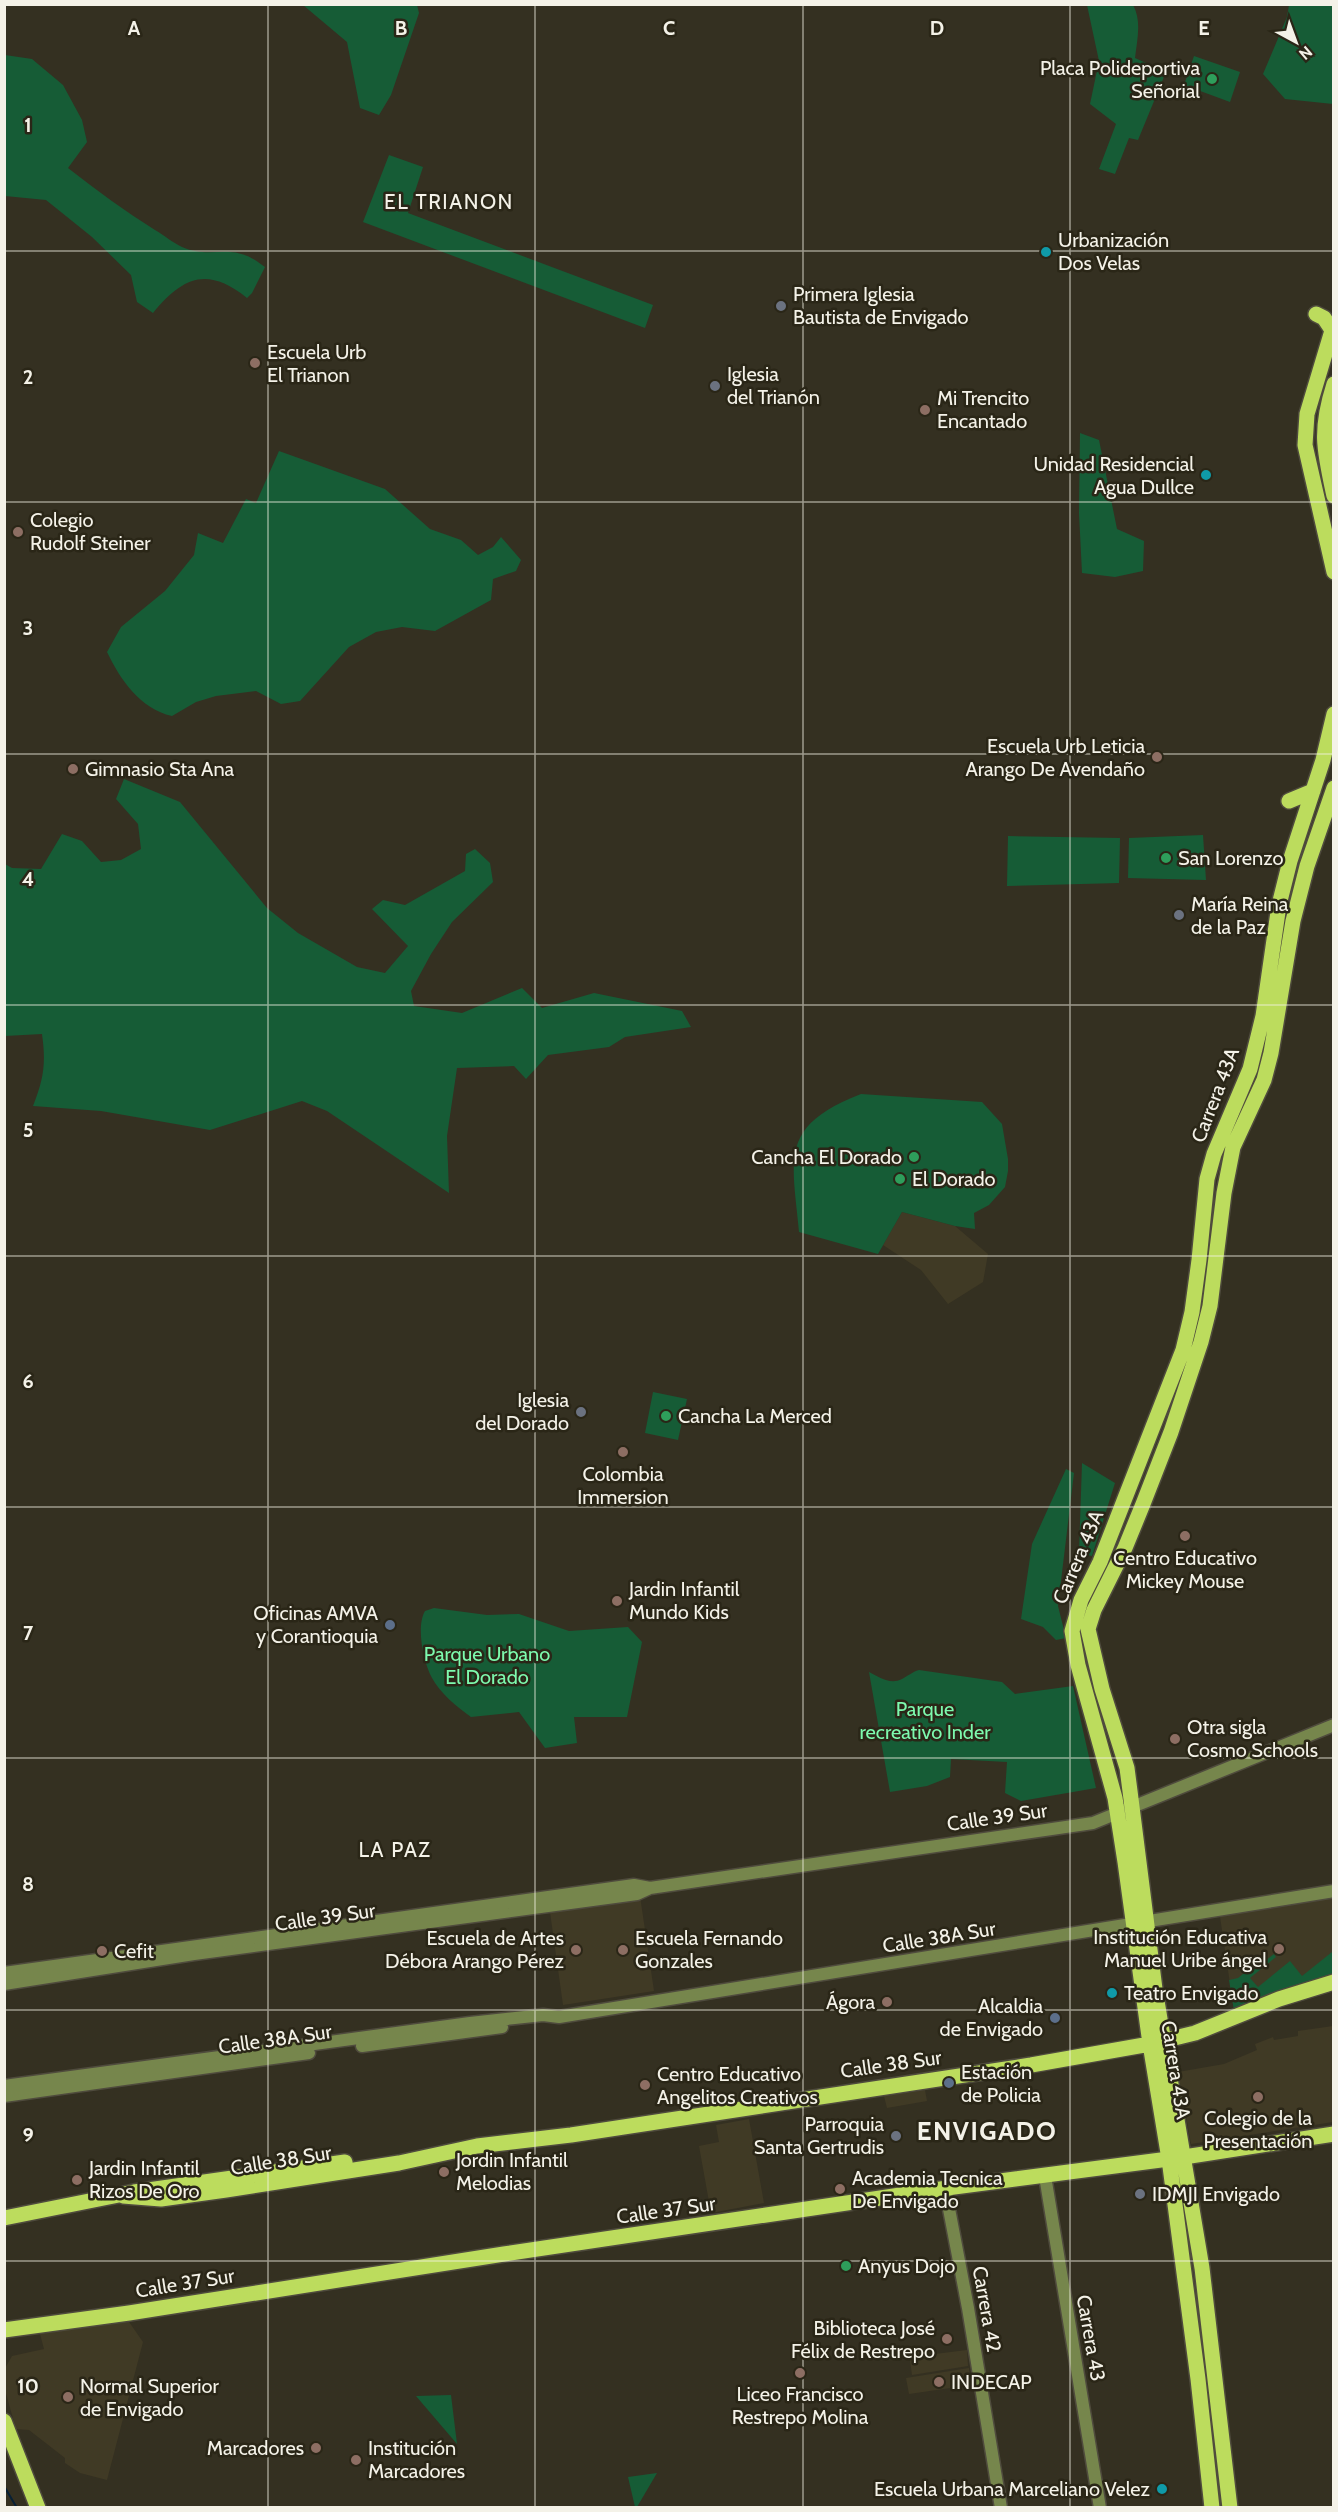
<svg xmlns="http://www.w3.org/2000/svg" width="1338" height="2512" viewBox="0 0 1338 2512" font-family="Cabin,sans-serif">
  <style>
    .built { fill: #403a25 }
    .green { fill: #165c36 }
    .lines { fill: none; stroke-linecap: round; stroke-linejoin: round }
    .stream { stroke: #072035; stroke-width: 2 }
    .minor-casing { stroke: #4f4b3d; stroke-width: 15 }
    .major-casing { stroke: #4f4b3d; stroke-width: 18 }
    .minor { stroke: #76864c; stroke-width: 12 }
    .major { stroke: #bcdc5d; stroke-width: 15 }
    .grid { fill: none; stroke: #f4f2e8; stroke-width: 1.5; stroke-opacity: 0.55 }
    .leisure-dot { fill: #2e9e5b; stroke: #2a2617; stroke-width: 2 }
    .culture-dot { fill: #0f9aa8; stroke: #2a2617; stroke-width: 2 }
    .worship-dot { fill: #6b7280; stroke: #2a2617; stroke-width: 2 }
    .education-dot { fill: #8d6e63; stroke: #2a2617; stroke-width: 2 }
    .service-dot { fill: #5c6f8a; stroke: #2a2617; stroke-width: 2 }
    .labels { text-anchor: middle; stroke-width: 5; stroke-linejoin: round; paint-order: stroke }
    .poi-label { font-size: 20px; fill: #f4f2e8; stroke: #2a2617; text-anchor: start }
    .street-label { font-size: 20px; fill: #f4f2e8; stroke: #2a2617 }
    .park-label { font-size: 20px; fill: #7dfaae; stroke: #2a2617 }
    .neighbourhood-label { font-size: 21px; letter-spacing: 1.5px; fill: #f4f2e8; stroke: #2a2617 }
    .district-label { font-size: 26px; font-weight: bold; letter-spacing: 1.5px; fill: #f4f2e8; stroke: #2a2617 }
    .grid-label { font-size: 20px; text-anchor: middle; font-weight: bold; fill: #f4f2e8; stroke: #2a2617; stroke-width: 5; stroke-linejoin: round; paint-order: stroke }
  </style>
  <rect width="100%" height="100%" fill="#343021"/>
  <path class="built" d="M 902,1212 L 955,1226 L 988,1254 L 983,1282 L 948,1304 L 921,1270 L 883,1245 Z
    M 1333,1891 L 1333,1982 L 1235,2017 L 1219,1910 Z
    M 640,1896 L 654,1991 L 563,2005 L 550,1912 Z
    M 1333,2026 L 1333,2122 L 1191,2144 L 1178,2072 L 1224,2064 L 1257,2050 L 1255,2044 L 1273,2037 L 1274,2040 L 1298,2036 L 1298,2031 Z
    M 925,2090 L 927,2101 L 887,2108 L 884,2096 Z
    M 749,2119 L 764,2203 L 711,2213 L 699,2146 L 719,2142 L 716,2125 Z
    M 127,2319 L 143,2342 L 107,2480 L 80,2473 L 65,2463 L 65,2458 L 29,2430 L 16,2429 L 5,2390 L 4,2370 L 12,2356 L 44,2349 L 40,2334 Z
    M 925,2350 L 927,2355 L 967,2350 L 968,2366 L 912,2375 L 909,2353 Z
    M 969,2368 L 971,2385 L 909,2394 L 906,2378 Z"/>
  <path class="green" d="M 303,5 L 417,5 L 419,13 L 391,95 L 379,115 L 360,108 L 347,42 Z
    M 1087,5 L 1133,5 C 1142,21 1137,40 1135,58 L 1166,72 L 1138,140 L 1129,138 L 1115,174 L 1099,169 L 1116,124 L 1090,104 L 1099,61 Z
    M 1289,5 L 1333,5 L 1333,104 L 1285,99 L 1263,74 L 1287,17 Z
    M 5,55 L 32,59 L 63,85 L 82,120 L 87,142 L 68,168 C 96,190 125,211 155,230 C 164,235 173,243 182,247 C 215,261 230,239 265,267 L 252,293 L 247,298 C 207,266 183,277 153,313 L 137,302 L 131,275 L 92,237 L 46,200 L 5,196 Z
    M 1194,56 L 1240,72 L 1230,102 L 1184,85 Z
    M 389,155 L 423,167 L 408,213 L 653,305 L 645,328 L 363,222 Z
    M 1080,433 L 1099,440 L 1117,529 L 1144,541 L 1143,571 L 1115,577 L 1082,573 L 1079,513 Z
    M 279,451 L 385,489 L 430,529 L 461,540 L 478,555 L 493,547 L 501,537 L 521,560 L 516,571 L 493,579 L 491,600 L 435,631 L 402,627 L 376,632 L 349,647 L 300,701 L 281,704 L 256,691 L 216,696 L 196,702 L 172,716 C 140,709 120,679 107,652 L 121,627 L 165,591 L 194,555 L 198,533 L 223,543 L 246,499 L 256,503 Z
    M 124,779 L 180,802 L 267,908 L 298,933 L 357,967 L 385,973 L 408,946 L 372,909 L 383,900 L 405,905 L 465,871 L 466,854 L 475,849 L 490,863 L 493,882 L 452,922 L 431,954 L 411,991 L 414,1006 L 462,1013 L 522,988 L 542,1008 L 594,993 L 682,1011 L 691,1027 L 625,1037 L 609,1047 L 548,1055 L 526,1079 L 514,1066 L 457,1068 L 447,1136 L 449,1193 L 327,1111 L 302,1101 L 210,1130 L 101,1111 L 33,1106 C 44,1078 46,1063 42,1034 L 5,1036 L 5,864 L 12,868 L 41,869 L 62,834 L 82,841 L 101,862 L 121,860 L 141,849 L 138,824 L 116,799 Z
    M 1203,835 L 1206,880 L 1128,878 L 1129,838 Z
    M 1008,836 L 1120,838 L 1119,883 L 1007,886 Z
    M 861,1094 L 982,1102 L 1002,1124 L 1008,1159 L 1008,1171 L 1005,1187 L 989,1205 L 974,1213 L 975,1229 L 955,1226 L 902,1212 L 878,1254 L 799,1232 C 792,1157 779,1126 861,1094 Z
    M 653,1392 L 687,1399 L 678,1440 L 645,1433 Z
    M 1082,1463 L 1115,1483 L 1092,1556 L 1079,1553 Z
    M 1066,1469 L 1074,1473 L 1058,1606 L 1066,1638 L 1056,1640 L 1043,1627 L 1021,1619 L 1032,1544 Z
    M 434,1608 L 487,1615 L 519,1614 L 569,1631 L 628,1627 L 642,1642 L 627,1717 L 574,1717 L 577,1743 L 545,1748 L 519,1712 L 471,1717 C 457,1707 440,1693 432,1678 C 423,1662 416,1626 425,1611 Z
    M 919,1670 L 1002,1682 L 1015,1694 L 1073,1686 L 1096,1788 L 1021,1801 L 1005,1793 L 1007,1762 L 951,1759 L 950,1777 L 927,1786 L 890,1792 L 869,1672 C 879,1677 890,1685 902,1679 C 908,1676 912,1672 919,1670 Z
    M 1332,1952 L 1333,1982 L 1235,2017 L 1229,1980 L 1238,1978 L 1249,1969 L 1252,1971 L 1274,1954 L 1276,1957 L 1250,1978 L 1258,1987 L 1290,1961 L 1302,1976 Z
    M 451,2395 L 457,2444 L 416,2396 Z
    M 657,2473 L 637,2507 L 635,2507 L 628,2477 Z"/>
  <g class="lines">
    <path class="stream" d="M 4,2486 L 17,2508"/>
    <defs>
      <path id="minor" d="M 4,1973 L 634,1885 L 650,1888
        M 4,1984 L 194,1954 L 637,1894 L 650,1888 L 1093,1823 L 1334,1725
        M 362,2046 L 502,2027
        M 4,2086 L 470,2023 L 543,2015 L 559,2017 L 1334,1891
        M 4,2096 L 309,2053
        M 1045,2176 L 1100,2508
        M 945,2188 L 968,2308 L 1001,2508"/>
      <path id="major" d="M 1316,314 L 1324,318 L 1332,330
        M 1334,324 L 1307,414 L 1305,445 L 1334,572
        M 1334,384 C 1319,431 1324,450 1334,496
        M 1289,801 L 1313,791
        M 123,2196 L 161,2199 L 226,2190 L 399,2163 L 477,2146 L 571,2135 L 1031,2065 L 1150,2044 L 1195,2033 L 1279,1999 L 1334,1982
        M 4,2218 L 134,2192 L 345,2162
        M 4,2330 L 129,2313 L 504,2254 L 954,2187 L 1184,2157 L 1334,2134
        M 4,2421 L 38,2508
        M 1212,2508 L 1198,2379 L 1169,2159 L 1150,2044 L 1125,1862 L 1115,1798 L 1078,1665 L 1072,1631 L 1081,1600 L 1100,1562 L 1183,1350 L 1192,1312 L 1199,1260 L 1207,1179 L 1214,1154 L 1250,1069 L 1263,1016 L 1279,905 L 1290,861 L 1323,760 L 1334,714
        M 1230,2508 L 1202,2268 L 1155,1989 L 1130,1791 L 1127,1768 L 1102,1689 L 1088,1629 L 1094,1610 L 1125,1548 L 1143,1504 L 1171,1432 L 1201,1342 L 1210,1306 L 1224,1193 L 1233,1147 L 1264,1080 L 1271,1053 L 1293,921 L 1307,866 L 1334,788"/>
    </defs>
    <use href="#minor" class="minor-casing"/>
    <use href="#major" class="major-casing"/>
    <use href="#minor" class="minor"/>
    <use href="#major" class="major"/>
  </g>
  <path class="grid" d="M 268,4 L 268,2508M 535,4 L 535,2508M 803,4 L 803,2508M 1070,4 L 1070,2508M 4,251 L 1334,251M 4,502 L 1334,502M 4,754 L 1334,754M 4,1005 L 1334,1005M 4,1256 L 1334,1256M 4,1507 L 1334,1507M 4,1758 L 1334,1758M 4,2010 L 1334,2010M 4,2261 L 1334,2261"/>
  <g class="leisure-dot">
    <circle cx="1212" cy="79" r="6"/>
    <circle cx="1166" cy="858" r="6"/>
    <circle cx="914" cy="1157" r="6"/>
    <circle cx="900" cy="1179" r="6"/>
    <circle cx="666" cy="1416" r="6"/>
    <circle cx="846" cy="2266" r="6"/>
  </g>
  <g class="culture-dot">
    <circle cx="1046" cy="252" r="6"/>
    <circle cx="1206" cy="475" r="6"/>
    <circle cx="1112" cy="1993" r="6"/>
    <circle cx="1162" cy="2489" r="6"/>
  </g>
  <g class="worship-dot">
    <circle cx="781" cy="306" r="6"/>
    <circle cx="715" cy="386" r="6"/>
    <circle cx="1179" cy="915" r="6"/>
    <circle cx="581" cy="1412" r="6"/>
    <circle cx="896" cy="2136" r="6"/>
    <circle cx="1140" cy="2194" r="6"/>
  </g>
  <g class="education-dot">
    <circle cx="255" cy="363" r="6"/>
    <circle cx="925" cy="410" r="6"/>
    <circle cx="18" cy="532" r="6"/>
    <circle cx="1157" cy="757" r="6"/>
    <circle cx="73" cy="769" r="6"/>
    <circle cx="623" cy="1452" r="6"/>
    <circle cx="1185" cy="1536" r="6"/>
    <circle cx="617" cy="1601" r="6"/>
    <circle cx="1175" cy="1739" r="6"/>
    <circle cx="1279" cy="1949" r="6"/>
    <circle cx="576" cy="1950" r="6"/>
    <circle cx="623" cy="1950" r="6"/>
    <circle cx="102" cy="1951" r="6"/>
    <circle cx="887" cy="2002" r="6"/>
    <circle cx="645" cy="2085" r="6"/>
    <circle cx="1258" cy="2097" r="6"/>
    <circle cx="444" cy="2172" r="6"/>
    <circle cx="77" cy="2180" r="6"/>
    <circle cx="840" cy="2189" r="6"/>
    <circle cx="947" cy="2339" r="6"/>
    <circle cx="800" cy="2373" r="6"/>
    <circle cx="939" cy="2382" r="6"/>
    <circle cx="68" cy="2397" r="6"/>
    <circle cx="316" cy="2448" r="6"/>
    <circle cx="356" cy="2460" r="6"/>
  </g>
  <g class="service-dot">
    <circle cx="390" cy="1625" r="6"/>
    <circle cx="1055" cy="2018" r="6"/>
    <circle cx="949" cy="2083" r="6"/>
  </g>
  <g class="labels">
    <g class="poi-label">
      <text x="1200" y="75" text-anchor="end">Placa Polideportiva<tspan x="1200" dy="23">Señorial</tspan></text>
      <text x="1058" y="247">Urbanización<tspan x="1058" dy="23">Dos Velas</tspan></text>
      <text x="793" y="301">Primera Iglesia<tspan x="793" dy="23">Bautista de Envigado</tspan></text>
      <text x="267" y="359">Escuela Urb<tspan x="267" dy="23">El Trianon</tspan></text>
      <text x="727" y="381">Iglesia<tspan x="727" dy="23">del Trianón</tspan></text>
      <text x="937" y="405">Mi Trencito<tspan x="937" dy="23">Encantado</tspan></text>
      <text x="1194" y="471" text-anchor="end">Unidad Residencial<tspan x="1194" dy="23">Agua Dullce</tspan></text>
      <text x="30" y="527">Colegio<tspan x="30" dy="23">Rudolf Steiner</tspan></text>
      <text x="1145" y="753" text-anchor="end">Escuela Urb Leticia<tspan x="1145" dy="23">Arango De Avendaño</tspan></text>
      <text x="85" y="776">Gimnasio Sta Ana</text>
      <text x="1178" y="865">San Lorenzo</text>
      <text x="1191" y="911">María Reina<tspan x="1191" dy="23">de la Paz</tspan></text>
      <text x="902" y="1164" text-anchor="end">Cancha El Dorado</text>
      <text x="912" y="1186">El Dorado</text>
      <text x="569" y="1407" text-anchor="end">Iglesia<tspan x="569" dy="23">del Dorado</tspan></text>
      <text x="678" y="1423">Cancha La Merced</text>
      <text x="623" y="1481" text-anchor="middle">Colombia<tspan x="623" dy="23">Immersion</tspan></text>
      <text x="1185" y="1565" text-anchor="middle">Centro Educativo<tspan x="1185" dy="23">Mickey Mouse</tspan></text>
      <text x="629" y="1596">Jardin Infantil<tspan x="629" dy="23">Mundo Kids</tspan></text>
      <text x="378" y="1620" text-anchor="end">Oficinas AMVA<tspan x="378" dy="23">y Corantioquia</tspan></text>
      <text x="1187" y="1734">Otra sigla<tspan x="1187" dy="23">Cosmo Schools</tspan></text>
      <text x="1267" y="1944" text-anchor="end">Institución Educativa<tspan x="1267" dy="23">Manuel Uribe ángel</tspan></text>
      <text x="564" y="1945" text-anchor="end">Escuela de Artes<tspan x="564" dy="23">Débora Arango Pérez</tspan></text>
      <text x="635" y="1945">Escuela Fernando<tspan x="635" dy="23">Gonzales</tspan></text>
      <text x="114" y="1958">Cefit</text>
      <text x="1124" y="2000">Teatro Envigado</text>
      <text x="875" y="2009" text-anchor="end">Ágora</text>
      <text x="1043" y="2013" text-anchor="end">Alcaldia<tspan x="1043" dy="23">de Envigado</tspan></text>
      <text x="961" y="2079">Estación<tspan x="961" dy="23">de Policia</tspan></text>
      <text x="657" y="2081">Centro Educativo<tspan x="657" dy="23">Angelitos Creativos</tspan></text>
      <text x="1258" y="2125" text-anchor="middle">Colegio de la<tspan x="1258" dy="23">Presentación</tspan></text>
      <text x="884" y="2131" text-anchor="end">Parroquia<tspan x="884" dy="23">Santa Gertrudis</tspan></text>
      <text x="456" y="2167">Jordin Infantil<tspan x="456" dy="23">Melodias</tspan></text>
      <text x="89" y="2175">Jardin Infantil<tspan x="89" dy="23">Rizos De Oro</tspan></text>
      <text x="852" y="2185">Academia Tecnica<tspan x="852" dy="23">De Envigado</tspan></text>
      <text x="1152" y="2201">IDMJI Envigado</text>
      <text x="858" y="2273">Anyus Dojo</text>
      <text x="935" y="2335" text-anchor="end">Biblioteca José<tspan x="935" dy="23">Félix de Restrepo</tspan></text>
      <text x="951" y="2389">INDECAP</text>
      <text x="80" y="2393">Normal Superior<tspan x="80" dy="23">de Envigado</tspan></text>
      <text x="800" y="2401" text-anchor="middle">Liceo Francisco<tspan x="800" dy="23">Restrepo Molina</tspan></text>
      <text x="304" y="2455" text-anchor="end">Marcadores</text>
      <text x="368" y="2455">Institución<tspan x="368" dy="23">Marcadores</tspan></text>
      <text x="1150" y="2496" text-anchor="end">Escuela Urbana Marceliano Velez</text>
    </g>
    <g class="street-label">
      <text transform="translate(1215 1095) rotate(-69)" y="7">Carrera 43A</text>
      <text transform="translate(1078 1557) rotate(-67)" y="7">Carrera 43A</text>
      <text transform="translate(997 1817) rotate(-8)" y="7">Calle 39 Sur</text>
      <text transform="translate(325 1917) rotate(-8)" y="7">Calle 39 Sur</text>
      <text transform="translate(939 1937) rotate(-9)" y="7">Calle 38A Sur</text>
      <text transform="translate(275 2039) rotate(-8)" y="7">Calle 38A Sur</text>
      <text transform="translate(891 2064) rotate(-8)" y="7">Calle 38 Sur</text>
      <text transform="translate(1176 2070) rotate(81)" y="7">Carrera 43A</text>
      <text transform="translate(281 2160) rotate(-9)" y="7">Calle 38 Sur</text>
      <text transform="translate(666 2210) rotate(-8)" y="7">Calle 37 Sur</text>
      <text transform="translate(185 2283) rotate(-9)" y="7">Calle 37 Sur</text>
      <text transform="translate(987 2309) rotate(80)" y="7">Carrera 42</text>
      <text transform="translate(1091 2338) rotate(80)" y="7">Carrera 43</text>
    </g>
    <g class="park-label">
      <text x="487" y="1661">Parque Urbano<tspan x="487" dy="23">El Dorado</tspan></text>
      <text x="925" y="1716">Parque<tspan x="925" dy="23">recreativo Inder</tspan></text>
    </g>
    <g class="neighbourhood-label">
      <text x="449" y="209">EL TRIANON</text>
      <text x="395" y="1857">LA PAZ</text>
    </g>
    <g class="district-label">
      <text x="987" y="2140">ENVIGADO</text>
    </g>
  </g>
  <g class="grid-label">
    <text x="134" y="35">A</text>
    <text x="401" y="35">B</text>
    <text x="669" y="35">C</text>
    <text x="937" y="35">D</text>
    <text x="1204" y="35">E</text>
    <text x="28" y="132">1</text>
    <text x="28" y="384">2</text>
    <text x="28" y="635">3</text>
    <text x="28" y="886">4</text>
    <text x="28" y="1137">5</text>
    <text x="28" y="1388">6</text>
    <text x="28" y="1640">7</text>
    <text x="28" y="1891">8</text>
    <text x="28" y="2142">9</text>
    <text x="28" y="2393">10</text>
  </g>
  <rect width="1338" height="2512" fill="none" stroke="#f4f2e8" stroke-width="12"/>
  <g transform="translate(1296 42) rotate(139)" stroke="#2a2617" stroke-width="4.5" paint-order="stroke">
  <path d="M0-4.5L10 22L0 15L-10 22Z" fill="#f4f2e8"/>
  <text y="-9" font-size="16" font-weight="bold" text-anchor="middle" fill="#f4f2e8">N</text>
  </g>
</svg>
